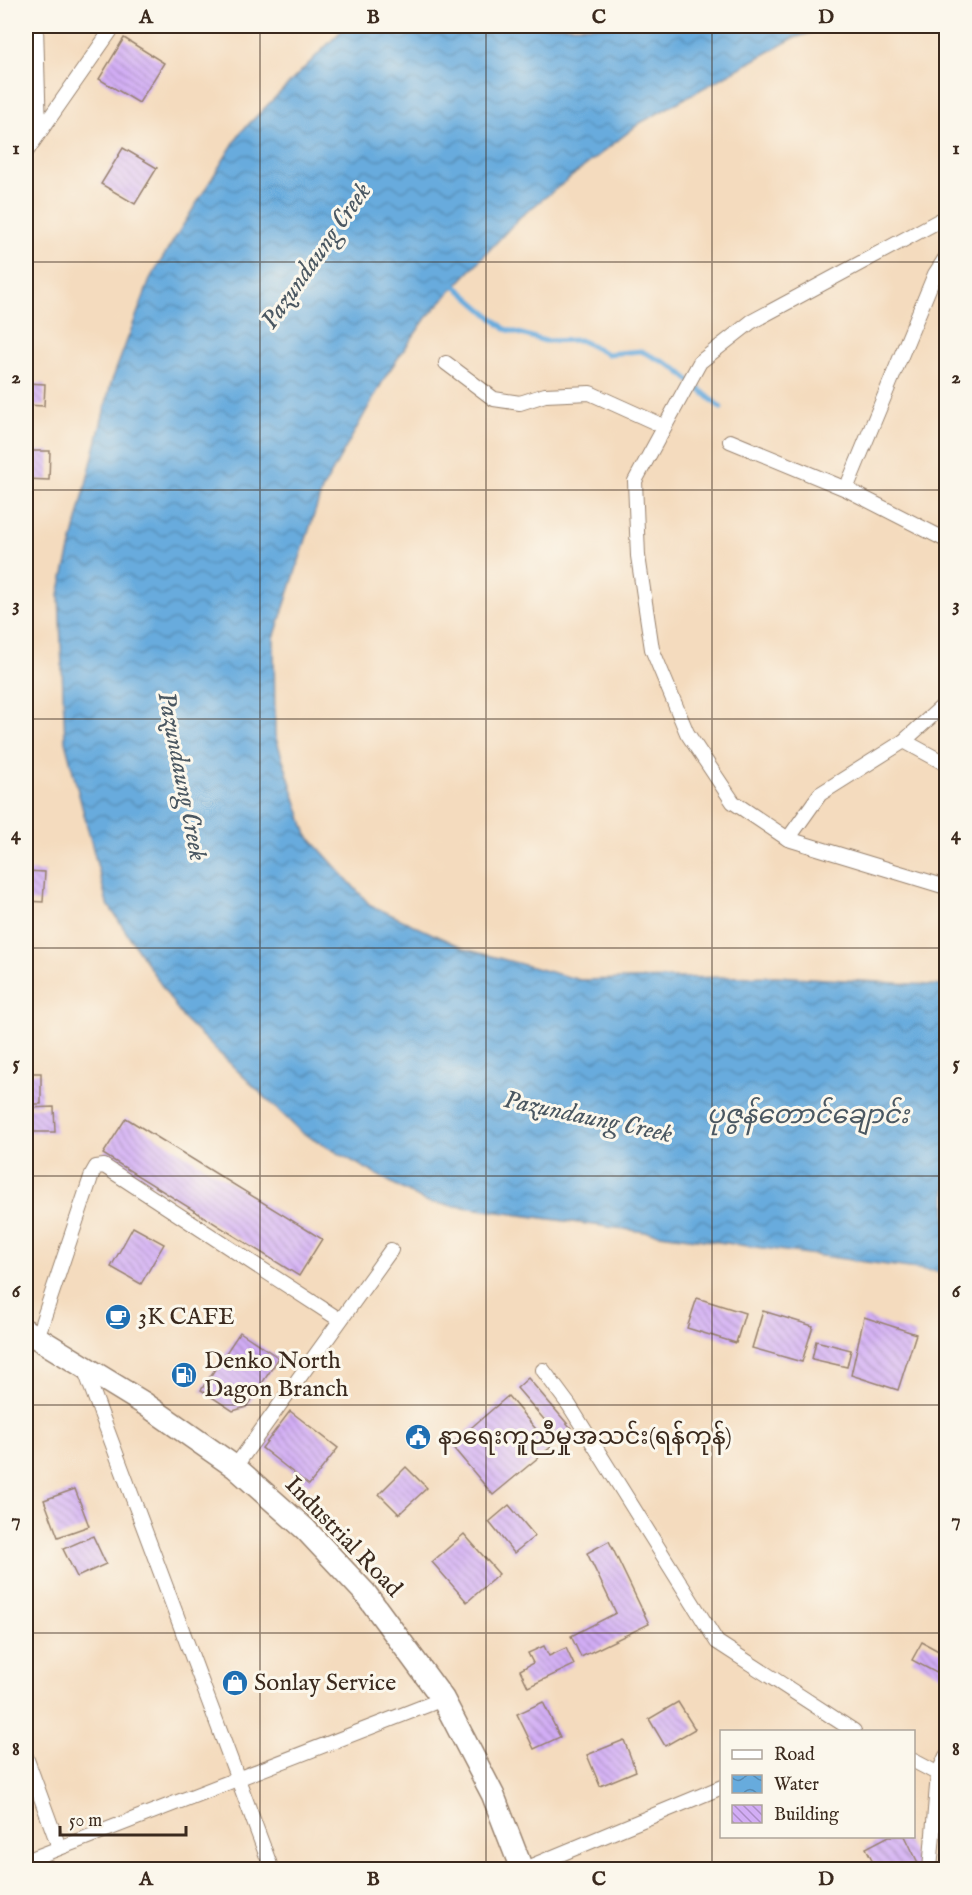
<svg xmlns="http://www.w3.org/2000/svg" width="972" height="1895" font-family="'IM FELL English','Noto Sans Myanmar',serif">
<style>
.water{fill:url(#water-waves);stroke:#516a7e;stroke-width:1.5}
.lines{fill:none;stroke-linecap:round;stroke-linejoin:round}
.stream{stroke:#67abdd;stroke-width:5}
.building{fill:url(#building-back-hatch)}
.street-casing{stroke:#98826e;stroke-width:16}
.primary-casing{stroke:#98826e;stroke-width:25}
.street{stroke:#fff;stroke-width:14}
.primary{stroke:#fff;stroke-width:22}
.grid{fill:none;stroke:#3b2a1e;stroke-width:1.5;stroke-opacity:0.55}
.labels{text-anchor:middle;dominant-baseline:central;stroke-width:6;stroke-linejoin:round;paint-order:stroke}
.poi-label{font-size:24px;fill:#3b2a1e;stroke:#fbf7ec;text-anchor:start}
.street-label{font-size:24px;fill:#3b2a1e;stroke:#fbf7ec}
.water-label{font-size:26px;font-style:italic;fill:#4a5761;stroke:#fbf7ec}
.neatline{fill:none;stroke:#3b2a1e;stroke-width:2}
.grid-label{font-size:20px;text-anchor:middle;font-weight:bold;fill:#3b2a1e}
</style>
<defs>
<pattern id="water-waves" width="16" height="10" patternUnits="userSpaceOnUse" patternTransform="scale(1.5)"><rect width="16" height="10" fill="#67abdd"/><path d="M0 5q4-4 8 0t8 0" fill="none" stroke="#568bb3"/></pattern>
<pattern id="building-back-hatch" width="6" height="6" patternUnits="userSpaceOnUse" patternTransform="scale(1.5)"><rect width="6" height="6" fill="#d2adf5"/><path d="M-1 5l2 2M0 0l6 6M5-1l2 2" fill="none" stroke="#ac8dc6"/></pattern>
</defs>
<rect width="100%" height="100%" fill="#fbf7ec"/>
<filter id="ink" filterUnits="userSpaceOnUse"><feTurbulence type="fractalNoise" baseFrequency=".0167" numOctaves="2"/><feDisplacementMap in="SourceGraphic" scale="12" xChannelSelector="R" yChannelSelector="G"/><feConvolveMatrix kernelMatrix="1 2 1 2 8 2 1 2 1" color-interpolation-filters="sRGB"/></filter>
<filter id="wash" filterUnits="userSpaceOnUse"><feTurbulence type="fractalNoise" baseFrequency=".008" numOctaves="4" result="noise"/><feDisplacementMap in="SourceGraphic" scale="24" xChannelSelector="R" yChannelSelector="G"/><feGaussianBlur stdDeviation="1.35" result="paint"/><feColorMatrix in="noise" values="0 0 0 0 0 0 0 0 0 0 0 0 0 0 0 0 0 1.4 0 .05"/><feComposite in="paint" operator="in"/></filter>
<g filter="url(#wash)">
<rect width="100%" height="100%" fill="#f4dbbe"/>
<path class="water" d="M346,26H831L792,39L640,123L520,217L426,318L387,374L322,490L274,638L275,735L307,835L370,905L465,949L580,980L776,976L946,986V1273L426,1202L302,1133L183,1018L107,903L65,741L59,594L111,383L151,277L240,133Z"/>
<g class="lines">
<path class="stream" d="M452,283L505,329L545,341L580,340L607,354L641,351L674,367L721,408"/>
</g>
<g id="blocks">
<g class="building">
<path d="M124,38L164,63L139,103L99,79Z"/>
<path d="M123,148L157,168L135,204L101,184Z"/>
<path d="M26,383L45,384L44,406L26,405Z"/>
<path d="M26,451H50L49,480L26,479Z"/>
<path d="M26,871L45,872L43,902L26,901Z"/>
<rect x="26" y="1073" width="15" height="31"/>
<path d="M54,1107L55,1132H26V1108Z"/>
<path d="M126,1118L322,1239L299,1276L103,1154Z"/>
<path d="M133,1227L164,1244L141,1284L111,1267Z"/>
<path d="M697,1298L745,1313L736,1343L687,1328Z"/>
<path d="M763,1311L813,1326L802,1362L752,1348Z"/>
<path d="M864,1317L916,1334L898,1390L851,1375Z"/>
<path d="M240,1332L279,1358L246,1407L233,1411L201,1390Z"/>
<path d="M816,1341L851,1350L847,1367L812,1359Z"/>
<path d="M528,1378L571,1428L560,1438L517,1388Z"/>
<path d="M508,1396L551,1447L493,1495L451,1445Z"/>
<path d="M290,1411L338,1448L309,1485L262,1448Z"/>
<path d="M406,1467L427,1488L399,1514L379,1494Z"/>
<path d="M75,1489L89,1526L58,1537L44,1500Z"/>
<path d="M509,1505L535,1536L514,1553L489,1522Z"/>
<path d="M464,1534L499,1574L467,1602L432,1562Z"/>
<path d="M93,1536L106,1564L77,1577L63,1549Z"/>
<path d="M609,1541L649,1624L581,1657L571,1636L616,1613L587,1553Z"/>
<path d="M922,1642L946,1655V1671L944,1677L912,1660Z"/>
<path d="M544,1646L549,1656L566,1648L574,1665L528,1687L520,1670L533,1663L528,1653Z"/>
<path d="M543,1702L560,1737L534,1749L517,1714Z"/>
<path d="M678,1702L695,1729L665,1746L649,1719Z"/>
<path d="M624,1740L636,1771L600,1786L587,1755Z"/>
<path d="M889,1836H905L921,1869H877L866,1848Z"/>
</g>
</g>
</g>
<g filter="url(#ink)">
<use href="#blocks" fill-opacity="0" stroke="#98826e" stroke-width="1.5"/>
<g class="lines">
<g class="street-casing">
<g id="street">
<path d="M36,26L39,132"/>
<path d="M26,152L114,26"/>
<path d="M946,217L751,322L700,362L635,481L638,556L652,649L687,733L733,802L788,839L946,887"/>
<path d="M446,363L494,399L520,403L545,395L590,393L663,426"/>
<path d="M730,441L846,489L946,540"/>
<path d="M846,489L935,274L946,257"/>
<path d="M904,741L946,764"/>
<path d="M788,839L820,794L904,741L946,703"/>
<path d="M37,1338L92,1174L96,1167L104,1166L340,1320"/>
<path d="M84,1368L272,1870"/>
<path d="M543,1370L569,1405L717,1642L854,1731"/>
<path d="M235,1467L391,1250"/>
<path d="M26,1757L59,1847"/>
<path d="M914,1761L946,1778"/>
<path d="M26,1861L443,1699"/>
<path d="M522,1870L722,1787"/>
<path d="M930,1870L938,1774L946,1756"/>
</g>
</g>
<g class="primary-casing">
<path id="primary" d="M26,1331L145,1404L235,1467L305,1529L365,1593L443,1699L493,1795L522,1870"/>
</g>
<use href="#street" class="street"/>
<use href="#primary" class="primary"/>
</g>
</g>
<path class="grid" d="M260,26V1870M486,26V1870M712,26V1870M26,262H946M26,490H946M26,719H946M26,948H946M26,1176H946M26,1405H946M26,1633H946"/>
<defs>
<g id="cafe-disc" transform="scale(1.35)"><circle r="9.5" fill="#1f6fb2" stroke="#fbf7ec"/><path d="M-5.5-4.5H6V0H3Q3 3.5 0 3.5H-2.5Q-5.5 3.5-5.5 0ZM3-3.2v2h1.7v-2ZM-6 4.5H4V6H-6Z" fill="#fff"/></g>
<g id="fuel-disc" transform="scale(1.35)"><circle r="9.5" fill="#1f6fb2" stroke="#fbf7ec"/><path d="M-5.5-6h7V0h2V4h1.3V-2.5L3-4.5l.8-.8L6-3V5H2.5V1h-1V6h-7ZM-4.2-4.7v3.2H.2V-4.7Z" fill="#fff"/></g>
<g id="civic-disc" transform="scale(1.35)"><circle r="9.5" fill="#1f6fb2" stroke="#fbf7ec"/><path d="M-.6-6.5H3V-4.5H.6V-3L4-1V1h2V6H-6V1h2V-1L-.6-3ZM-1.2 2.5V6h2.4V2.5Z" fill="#fff"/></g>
<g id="shop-disc" transform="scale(1.35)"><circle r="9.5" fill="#1f6fb2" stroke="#fbf7ec"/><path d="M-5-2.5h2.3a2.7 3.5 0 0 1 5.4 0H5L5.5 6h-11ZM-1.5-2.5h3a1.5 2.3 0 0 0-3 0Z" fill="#fff"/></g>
</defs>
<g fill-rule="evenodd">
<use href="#cafe-disc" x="118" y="1317"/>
<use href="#fuel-disc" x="184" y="1375"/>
<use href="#civic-disc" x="418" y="1437"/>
<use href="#shop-disc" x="235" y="1683"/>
</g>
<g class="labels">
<g class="poi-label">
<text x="138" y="1317">3K CAFE</text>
<text x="204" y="1361">Denko North<tspan x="204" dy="28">Dagon Branch</tspan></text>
<text x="438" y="1437">နာရေးကူညီမှုအသင်း(ရန်ကုန်)</text>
<text x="254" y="1683">Sonlay Service</text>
</g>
<g class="street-label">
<text transform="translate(343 1537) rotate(46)">Industrial Road</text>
</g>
<g class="water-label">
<text transform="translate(316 256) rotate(-55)">Pazundaung Creek</text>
<text transform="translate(182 776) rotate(79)">Pazundaung Creek</text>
<text x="808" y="1115">ပုဇွန်တောင်ချောင်း</text>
<text transform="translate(588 1117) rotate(12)">Pazundaung Creek</text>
</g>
</g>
<rect width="972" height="1895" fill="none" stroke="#fbf7ec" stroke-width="66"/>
<rect x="720" y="1730" width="195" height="108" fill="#fbf7ec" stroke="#aea59a" stroke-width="1.5"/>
<rect x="732" y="1750" width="30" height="9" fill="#ffffff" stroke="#aea59a" stroke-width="1.5"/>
<text x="774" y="1760" font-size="18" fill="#3b2a1e">Road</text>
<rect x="732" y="1775" width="30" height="18" fill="url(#water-waves)" stroke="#aea59a" stroke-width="1.5"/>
<text x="774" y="1790" font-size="18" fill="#3b2a1e">Water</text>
<rect x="732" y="1805" width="30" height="18" fill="url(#building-back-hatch)" stroke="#aea59a" stroke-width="1.5"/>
<text x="774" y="1820" font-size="18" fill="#3b2a1e">Building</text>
<path d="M60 1826v9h126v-9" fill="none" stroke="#3b2a1e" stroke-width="3"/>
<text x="69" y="1826" font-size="18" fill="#3b2a1e" stroke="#fbf7ec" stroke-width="4.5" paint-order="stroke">50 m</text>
<rect x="33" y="33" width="906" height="1829" class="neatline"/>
<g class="grid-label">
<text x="146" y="23">A</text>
<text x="373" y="23">B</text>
<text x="599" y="23">C</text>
<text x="826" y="23">D</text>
<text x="16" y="154">1</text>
<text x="956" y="154">1</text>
<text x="16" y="383">2</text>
<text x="956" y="383">2</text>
<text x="16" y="611">3</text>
<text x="956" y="611">3</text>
<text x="16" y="840">4</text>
<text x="956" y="840">4</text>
<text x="16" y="1069">5</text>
<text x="956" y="1069">5</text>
<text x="16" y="1297">6</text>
<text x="956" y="1297">6</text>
<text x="16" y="1526">7</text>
<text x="956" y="1526">7</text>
<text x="16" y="1755">8</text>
<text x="956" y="1755">8</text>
<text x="146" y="1885">A</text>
<text x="373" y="1885">B</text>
<text x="599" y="1885">C</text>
<text x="826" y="1885">D</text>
</g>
</svg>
